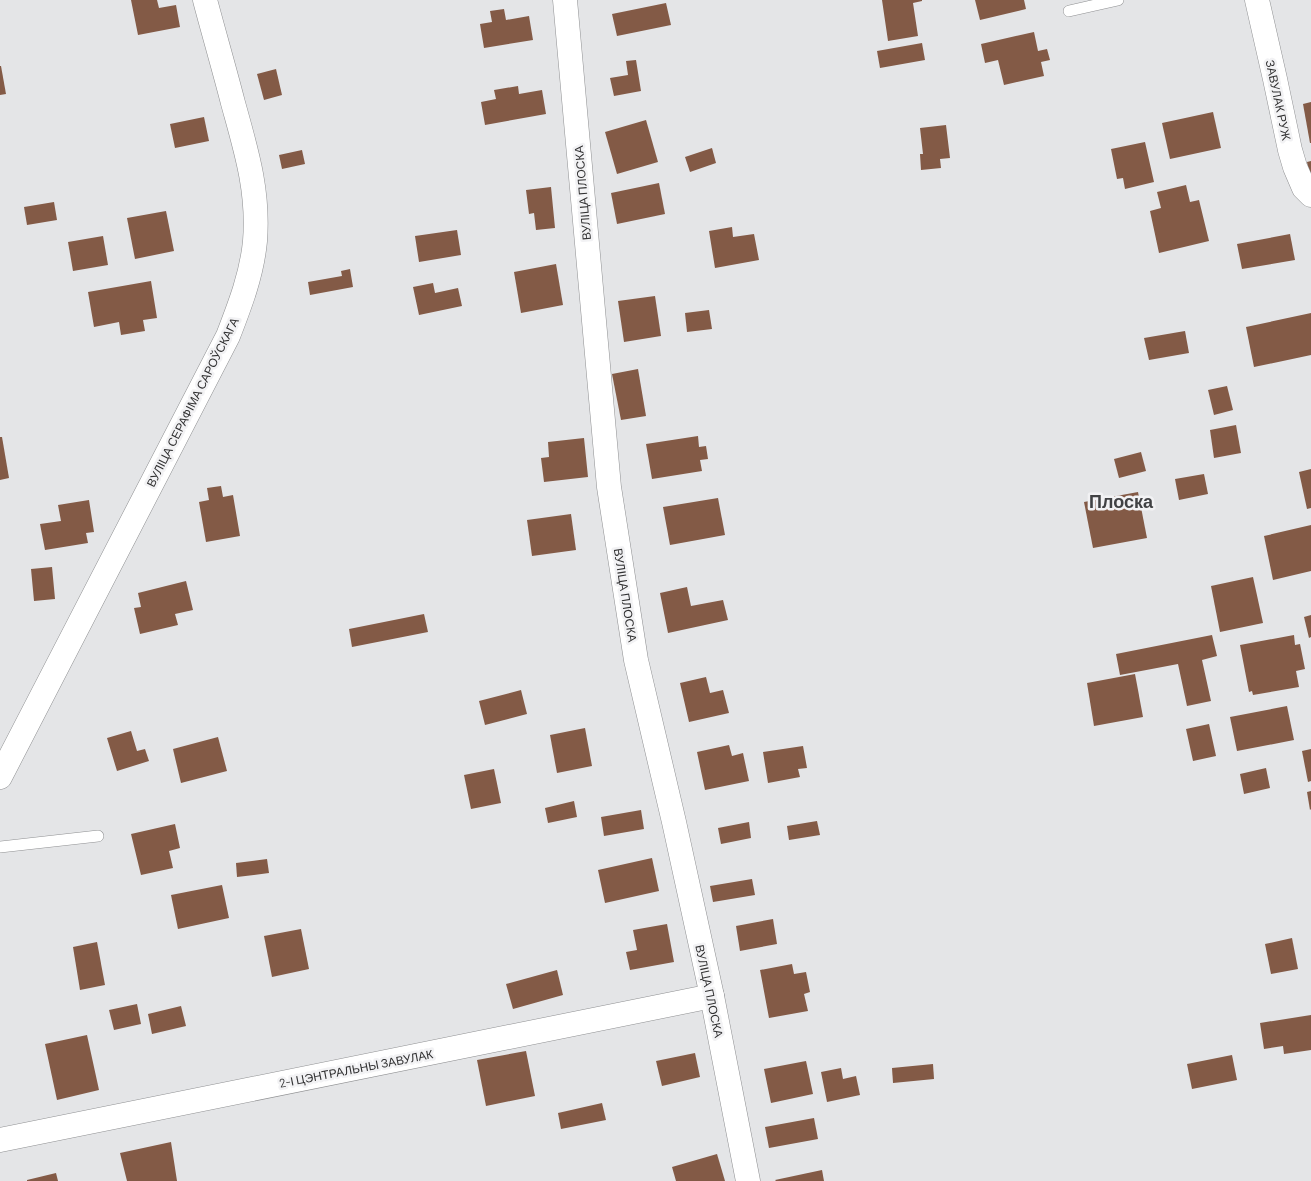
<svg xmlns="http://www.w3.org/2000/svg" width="1311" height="1181" font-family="Barlow,sans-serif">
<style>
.building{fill:#835a46}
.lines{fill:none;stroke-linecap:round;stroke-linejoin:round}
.service-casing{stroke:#8f9092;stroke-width:12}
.minor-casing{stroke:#8f9092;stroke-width:25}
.service{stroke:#fff;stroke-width:11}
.minor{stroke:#fff;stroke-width:24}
.labels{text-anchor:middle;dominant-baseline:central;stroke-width:5;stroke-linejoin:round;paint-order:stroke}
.street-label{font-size:12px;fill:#313132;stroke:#f2f2f4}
.district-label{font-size:18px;font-weight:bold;fill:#414244;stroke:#f2f2f4}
</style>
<rect width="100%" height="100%" fill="#e4e5e7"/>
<g class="building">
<path d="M131,0H157L159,8L176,5L180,27L138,35Z"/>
<path d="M882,0H922V1L913,3L918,36L888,41Z"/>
<path d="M975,0H1024L1026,9L980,20Z"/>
<path d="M666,3L671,25L617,36L612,14Z"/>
<path d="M504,9L506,20L529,16L533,40L484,48L480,24L492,22L490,11Z"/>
<path d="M1034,32L1038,51L1047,49L1050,60L1041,62L1044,76L1004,85L998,60L985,63L981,44Z"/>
<path d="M922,43L925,60L880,68L877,51Z"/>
<path d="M636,60L641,91L614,96L610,78L628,75L626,61Z"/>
<path d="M0,66H1L6,94L0,95Z"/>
<path d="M276,69L282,95L264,100L257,74Z"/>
<path d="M518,86L519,94L542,90L546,114L485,125L481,102L496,99L494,90Z"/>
<path d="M1311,102V143H1310L1303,104Z"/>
<path d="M1213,112L1221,148L1170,159L1162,123Z"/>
<path d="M204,117L209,141L175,148L170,124Z"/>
<path d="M646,120L658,162L617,174L605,132Z"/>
<path d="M946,125L950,158L940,159L941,168L921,170L920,154H923L920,128Z"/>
<path d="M1145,142L1154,182L1125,189L1123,178L1117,179L1111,149Z"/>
<path d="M712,148L716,163L690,172L685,157Z"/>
<path d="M302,150L305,164L282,169L279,155Z"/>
<path d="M1311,161V179H1310L1307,162Z"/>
<path d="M659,183L665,214L617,224L611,193Z"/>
<path d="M1186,185L1190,202L1199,200L1209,241L1159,253L1150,211L1161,208L1157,192Z"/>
<path d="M551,187L555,228L536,230L534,213L529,214L526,190Z"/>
<path d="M54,202L57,220L27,225L24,207Z"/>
<path d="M166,211L174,251L135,259L127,218Z"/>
<path d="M732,227L733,237L754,234L759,260L715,268L709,231Z"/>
<path d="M457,230L461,255L419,262L415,236Z"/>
<path d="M1290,234L1295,260L1242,269L1237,244Z"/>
<path d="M103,236L108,265L73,271L68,242Z"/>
<path d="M556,264L563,305L521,313L514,272Z"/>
<path d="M350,269L353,287L310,295L308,282L342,276L341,271Z"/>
<path d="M151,281L157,318L143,320L145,331L121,335L119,322L94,327L88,292Z"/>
<path d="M433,283L435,293L458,288L462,306L419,315L413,287Z"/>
<path d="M655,296L661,336L624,342L618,301Z"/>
<path d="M709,310L712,329L687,332L685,313Z"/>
<path d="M1311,313V355L1254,367L1246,327Z"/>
<path d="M1185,331L1189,353L1149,360L1144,338Z"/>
<path d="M638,369L646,416L621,420L612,374Z"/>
<path d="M1227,386L1233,410L1214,415L1208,390Z"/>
<path d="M1236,425L1241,453L1214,458L1210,430Z"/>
<path d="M698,436L699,447L706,446L708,459L700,460L702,471L652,479L646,444Z"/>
<path d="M0,437H2L9,478L0,480Z"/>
<path d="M584,438L588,477L544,482L541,458L549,457L548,442Z"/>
<path d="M1141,452L1146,471L1119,478L1114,459Z"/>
<path d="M1311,469V508L1307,509L1299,472Z"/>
<path d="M1204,474L1208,494L1179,500L1175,479Z"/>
<path d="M221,486L223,497L233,495L240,536L206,542L199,502L209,500L207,488Z"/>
<path d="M1138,492L1147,538L1093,548L1084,502Z"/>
<path d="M718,498L725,535L670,545L663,507Z"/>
<path d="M89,500L94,532L86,533L88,543L45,550L40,524L61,521L58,505Z"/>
<path d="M571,514L576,550L532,556L527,520Z"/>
<path d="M1311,525V571L1273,580L1264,536Z"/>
<path d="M52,567L55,599L34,601L31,569Z"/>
<path d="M1253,577L1263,623L1220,632L1211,586Z"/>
<path d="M186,581L193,610L175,614L178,625L140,634L134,608L141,607L138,593Z"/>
<path d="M687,587L691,606L723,600L728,620L668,633L660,593Z"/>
<path d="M424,614L428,632L352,647L349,629Z"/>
<path d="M1311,615V637L1309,638L1304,617Z"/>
<path d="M1212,635L1217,656L1202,660L1211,701L1187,706L1178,664L1120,675L1116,654Z"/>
<path d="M1294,635L1295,645L1300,644L1305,669L1296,671L1299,687L1253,695L1252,691L1249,692L1240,645Z"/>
<path d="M1135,674L1143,717L1094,726L1087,683Z"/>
<path d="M706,677L710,693L723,690L729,713L689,722L680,683Z"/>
<path d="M521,690L527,714L485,725L479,701Z"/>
<path d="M1287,706L1294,740L1237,751L1230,717Z"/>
<path d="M1209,724L1216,756L1193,761L1186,729Z"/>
<path d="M585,728L592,766L557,773L550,735Z"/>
<path d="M131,731L137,751L145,749L149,761L117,771L107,738Z"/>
<path d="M218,737L227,771L181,783L173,749Z"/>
<path d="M729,745L732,756L743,753L749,781L705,790L697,752Z"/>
<path d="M803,746L807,768L798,769L800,777L768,783L763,752Z"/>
<path d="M1311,749V781L1308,782L1302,751Z"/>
<path d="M1266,768L1270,788L1244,794L1240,774Z"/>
<path d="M494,769L501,803L471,809L464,775Z"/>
<path d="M1311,791V809L1310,810L1307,792Z"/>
<path d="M574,801L577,817L548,823L545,808Z"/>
<path d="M641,810L644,829L604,836L601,817Z"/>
<path d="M817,821L820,835L789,840L787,826Z"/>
<path d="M749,822L751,838L721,844L718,828Z"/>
<path d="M175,824L180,848L169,851L173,868L141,875L131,834Z"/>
<path d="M652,858L659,891L605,903L598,870Z"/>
<path d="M267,859L269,873L237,877L236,863Z"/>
<path d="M752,879L755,895L713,902L710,886Z"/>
<path d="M222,885L229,918L178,929L171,895Z"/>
<path d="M773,919L777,944L740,951L736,926Z"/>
<path d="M667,924L674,962L630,970L626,952L637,950L633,930Z"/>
<path d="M301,929L309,969L272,977L264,936Z"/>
<path d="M1292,938L1298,969L1271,974L1265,944Z"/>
<path d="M97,942L105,985L80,990L73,947Z"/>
<path d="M792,964L794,974L806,972L810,992L804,994L808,1011L769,1018L760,970Z"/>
<path d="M557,970L563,995L513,1009L506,984Z"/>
<path d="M137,1004L141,1024L114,1030L109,1010Z"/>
<path d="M181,1006L186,1026L152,1034L148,1014Z"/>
<path d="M1311,1015V1050L1284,1054L1283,1046L1264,1049L1260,1023Z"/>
<path d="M87,1035L99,1090L57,1100L45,1044Z"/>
<path d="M526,1051L535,1096L486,1106L477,1060Z"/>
<path d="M695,1053L700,1077L662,1086L656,1061Z"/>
<path d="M1232,1055L1237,1080L1192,1089L1187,1064Z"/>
<path d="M806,1061L813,1094L771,1103L764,1069Z"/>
<path d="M933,1064L934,1079L893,1083L892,1068Z"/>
<path d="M841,1068L843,1079L856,1076L860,1095L827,1102L821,1072Z"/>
<path d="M602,1103L606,1120L561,1129L558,1113Z"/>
<path d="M814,1118L818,1139L769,1148L765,1127Z"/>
<path d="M171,1142L177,1181H127L120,1153Z"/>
<path d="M717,1154L725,1181H676L672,1167Z"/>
<path d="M822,1170L824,1181H776L775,1180Z"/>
<path d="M56,1173L58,1181H27V1180Z"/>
</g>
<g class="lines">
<g class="service-casing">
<g id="service">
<path d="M1069,11L1118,0"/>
<path d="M0,847L98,836"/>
</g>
</g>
<g class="minor-casing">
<g id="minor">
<path d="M565,0L609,487L636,660L674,822L712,996L748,1181"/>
<path d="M1257,0L1275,79L1290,150L1295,167L1304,188L1311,195"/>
<path d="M0,777L228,336C240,305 252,274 255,241C259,191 246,150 233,103C224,68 214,34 205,0"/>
<path d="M0,1140L712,996"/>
</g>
</g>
<use href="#service" class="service"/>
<use href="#minor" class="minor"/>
</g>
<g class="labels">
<g class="street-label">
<text transform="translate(1279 100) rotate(78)">ЗАВУЛАК РУЖ</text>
<text transform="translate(582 193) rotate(-95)">ВУЛІЦА ПЛОСКА</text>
<text transform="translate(192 402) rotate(-63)">ВУЛІЦА СЕРАФІМА САРОЎСКАГА</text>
<text transform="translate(626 595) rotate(81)">ВУЛІЦА ПЛОСКА</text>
<text transform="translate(710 991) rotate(78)">ВУЛІЦА ПЛОСКА</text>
<text transform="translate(356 1068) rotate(-11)">2-І ЦЭНТРАЛЬНЫ ЗАВУЛАК</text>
</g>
<g class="district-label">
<text x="1121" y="501">Плоска</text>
</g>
</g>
</svg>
